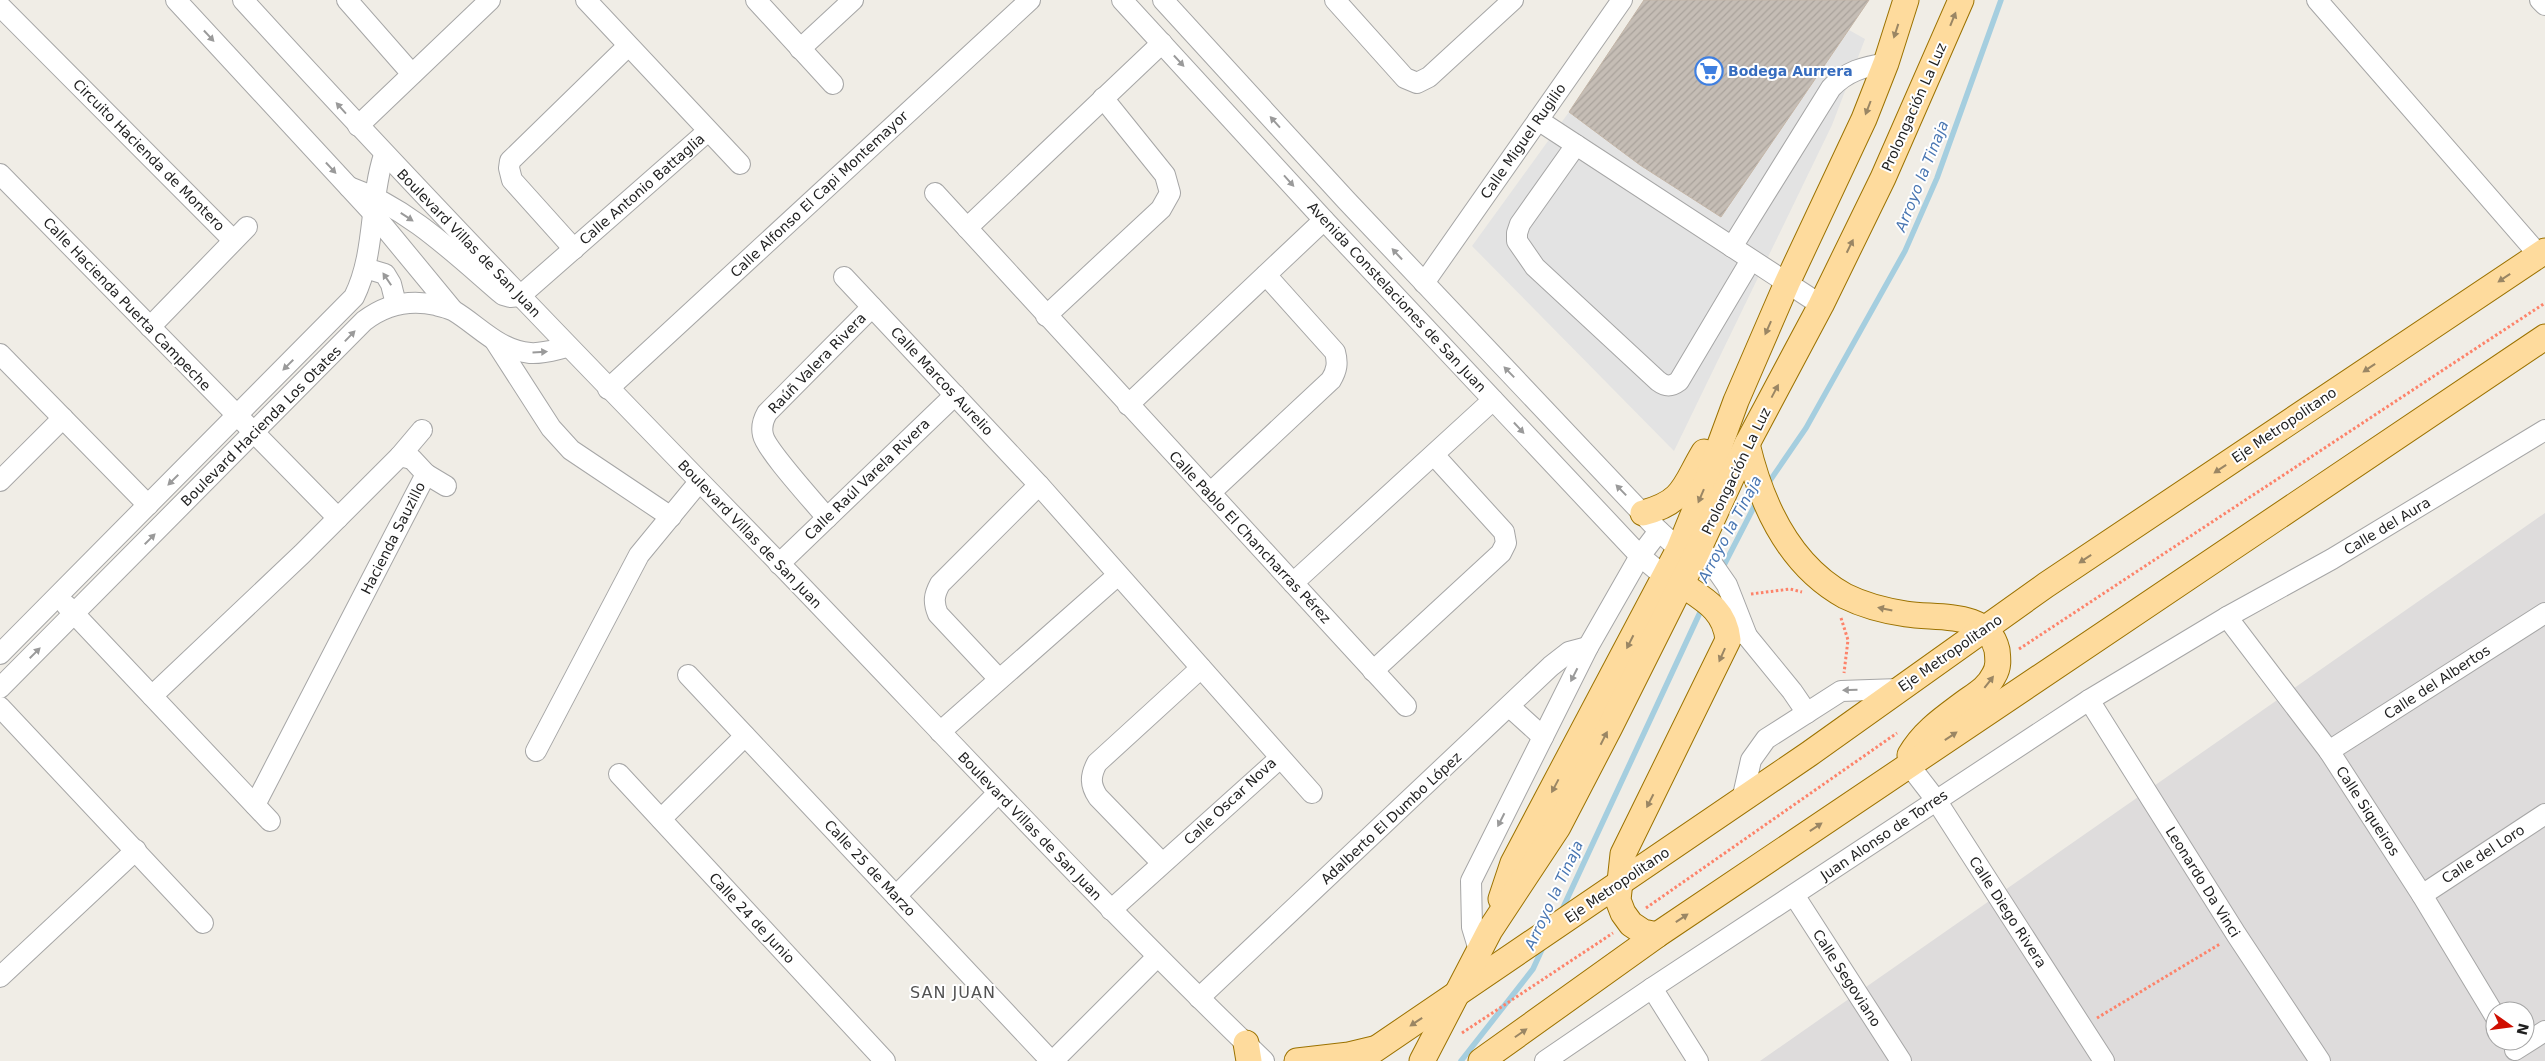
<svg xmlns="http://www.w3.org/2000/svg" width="2545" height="1061" font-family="'DejaVu Sans',sans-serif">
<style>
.residential{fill:#dedcdc;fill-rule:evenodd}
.parking{fill:#e3e3e3}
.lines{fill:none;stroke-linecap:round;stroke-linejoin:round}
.stream{stroke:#a5cedf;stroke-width:5.5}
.building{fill:url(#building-hatch);stroke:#c3b5a7}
.minor-casing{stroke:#a6a6a6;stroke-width:22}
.major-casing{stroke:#9b7200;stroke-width:27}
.path{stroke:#fd836a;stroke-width:3;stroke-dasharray:2.5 2.5;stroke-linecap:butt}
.minor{stroke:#fff;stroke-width:20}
.major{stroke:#fedb9d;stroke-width:25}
.oneway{fill:#9a8664}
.oneway2{fill:#9a9a9a}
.labels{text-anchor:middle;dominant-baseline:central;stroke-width:4;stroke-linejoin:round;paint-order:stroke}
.shop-label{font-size:14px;font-weight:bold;fill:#366cbe;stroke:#fff;text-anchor:start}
.street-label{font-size:14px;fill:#1f1f1f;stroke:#fff}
.water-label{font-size:15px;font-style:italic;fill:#4976b2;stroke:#fff}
.quarter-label{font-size:16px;letter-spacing:1px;fill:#525252;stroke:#fff}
</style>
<defs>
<pattern id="building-hatch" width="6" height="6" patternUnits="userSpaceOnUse" patternTransform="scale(1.25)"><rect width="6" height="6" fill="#c5bdb5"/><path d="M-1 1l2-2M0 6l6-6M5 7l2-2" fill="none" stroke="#a9a29b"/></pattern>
</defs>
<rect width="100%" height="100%" fill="#f0ede6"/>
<path class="residential" d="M2545,513V1061H1760ZM2495,1011H2525V1041H2495Z"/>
<path class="parking" d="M1849,30L1865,39L1832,125L1674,451L1472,246L1569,112L1640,165L1721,216Z"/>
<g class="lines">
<g class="stream">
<path d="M1767,485L1806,428L1905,251L1937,178L2001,0"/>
<path d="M1721,571L1757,501"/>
<path d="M1561,912L1703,606"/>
<path d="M1461,1061L1533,969L1544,945"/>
</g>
</g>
<path class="building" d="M1644,0H1869L1721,217L1640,165L1569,112Z"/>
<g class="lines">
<g class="minor-casing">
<g id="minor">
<path d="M176,0L372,212L452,309"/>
<path d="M243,0C418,192 598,377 779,563C940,730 1097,900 1264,1061"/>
<path d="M347,0L412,74"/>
<path d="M586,0L740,164"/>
<path d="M756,0L833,84"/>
<path d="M1122,0L1324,220L1640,556L1664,576L1677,582"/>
<path d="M1163,0L1346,200L1659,531L1689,558"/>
<path d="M1335,0L1405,78L1417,83L1429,77L1513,0"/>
<path d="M2317,0L2539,255"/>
<path d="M2540,0L2545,5"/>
<path d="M0,6L233,240"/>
<path d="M800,49L853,0"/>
<path d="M1538,120L1821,305"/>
<path d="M358,126L490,0"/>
<path d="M1576,145L1520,224L1517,233V241L1535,267L1658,381C1666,387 1671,387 1679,381L1751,260"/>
<path d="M0,174L338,518"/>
<path d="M349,187C409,208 455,254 503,295L510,297L520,296L708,131"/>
<path d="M935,193L1406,706"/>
<path d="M967,228L1162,43"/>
<path d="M1732,247L1831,88C1847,71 1863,67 1886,63"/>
<path d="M574,249L512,180L509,168L510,161L628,46"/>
<path d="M365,268L385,274L391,284L396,304"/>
<path d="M844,277L1039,485L1312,793"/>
<path d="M1424,283L1622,0"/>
<path d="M1046,316L1161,209L1170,193L1165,175L1103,98"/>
<path d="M150,327L247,227"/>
<path d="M495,341L551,428L571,450L671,517"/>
<path d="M0,354L148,505"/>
<path d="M608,389L1030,0"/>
<path d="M1128,405L1324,220"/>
<path d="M400,456L422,430"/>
<path d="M426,474L446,486"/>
<path d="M0,481L63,418"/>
<path d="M1210,493L1331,380C1337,370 1338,363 1335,352L1266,275"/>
<path d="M827,518C815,503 766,450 763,435C761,427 763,420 767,413L872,307"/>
<path d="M1700,546L1727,585L1747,636"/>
<path d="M779,564L955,395"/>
<path d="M1293,583L1493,400"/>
<path d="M66,605L270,821"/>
<path d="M2227,617L2329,751L2422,895L2495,1016"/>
<path d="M1726,625L1747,636L1792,691L1807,713"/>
<path d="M0,654L354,297C376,253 369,201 384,155"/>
<path d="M1373,671L1501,553L1506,543L1504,532L1434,455"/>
<path d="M688,675L1051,1061"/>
<path d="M999,679L938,614C933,602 934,595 940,584L1039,485"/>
<path d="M0,688L364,321C386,304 409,299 436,305C442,307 449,308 454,311C479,326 498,350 530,353C543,354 554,350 567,347"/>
<path d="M152,696L302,554L400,456L412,459L426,474L255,805"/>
<path d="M2089,700L2236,934L2320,1061"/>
<path d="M0,707L203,923"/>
<path d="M1510,707L1543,737"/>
<path d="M940,732L1118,575"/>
<path d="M536,751L639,555L699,482"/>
<path d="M2329,751L2545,613"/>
<path d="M1909,765L1936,800L2104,1061"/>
<path d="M619,774L885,1061"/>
<path d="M1742,800L1751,760L1766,739L1841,691L1899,689"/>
<path d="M661,819L745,736"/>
<path d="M1162,863L1098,797C1090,785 1090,776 1097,763L1201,668"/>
<path d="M1794,895L1901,1061"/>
<path d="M2422,895L2545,814"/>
<path d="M896,896L998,793"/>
<path d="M1111,910L1280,758"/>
<path d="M1479,950L1472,927L1471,881L1588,647L1640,556L1659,531"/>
<path d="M0,977L136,850"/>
<path d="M1652,988L1698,1061"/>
<path d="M1199,998L1551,666L1569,652L1588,647"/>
<path d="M2515,1050L2545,1031"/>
<path d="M1053,1061L1157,957"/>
<path d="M1545,1061L1652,988L2089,700L2227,617L2332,559L2545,430"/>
</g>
</g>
<g class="major-casing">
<g id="major">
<path d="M1747,444C1761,503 1789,565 1845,596C1863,605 1886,611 1906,614C1938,619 1988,610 1997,650C1998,659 1999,667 1994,675C1988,688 1975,695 1964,703C1944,718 1923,732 1910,755"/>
<path d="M1643,513C1685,502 1684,485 1704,452"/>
<path d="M1501,899L1513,863L1679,549L1704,488L1736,401L1787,283L1864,119L1886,63L1906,0"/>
<path d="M1657,935L1643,932L1631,924L1623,913L1618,900L1623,854L1728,640C1725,610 1705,600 1681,584"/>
<path d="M1246,1043L1249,1061"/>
<path d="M1297,1061L1349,1055L1374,1049"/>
<path d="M1358,1061L1809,754L2046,585L2545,251"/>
<path d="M1422,1061L1490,930L1558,827L1610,727L1693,561L1747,444L1821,305L1883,178L1961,0"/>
<path d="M1481,1061L1657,935L2545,337"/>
</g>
</g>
<g class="path">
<path d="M1751,594L1790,589L1802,592"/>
<path d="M1841,618L1848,640L1844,673"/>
<path d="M2019,649L2545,303"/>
<path d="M1646,908L1897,733"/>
<path d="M2097,1018L2220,944"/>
<path d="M1462,1033L1613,933"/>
</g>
<use href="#minor" class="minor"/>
<use href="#major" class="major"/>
</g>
<defs><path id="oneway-solid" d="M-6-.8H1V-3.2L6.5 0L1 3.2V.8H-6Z" transform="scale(1.25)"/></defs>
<g class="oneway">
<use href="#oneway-solid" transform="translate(1953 19) rotate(-68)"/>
<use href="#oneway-solid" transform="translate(1896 31) rotate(108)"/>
<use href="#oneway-solid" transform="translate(1868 108) rotate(111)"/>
<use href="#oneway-solid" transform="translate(1850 246) rotate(-64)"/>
<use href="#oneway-solid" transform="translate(2504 278) rotate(146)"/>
<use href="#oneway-solid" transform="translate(1768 328) rotate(114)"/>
<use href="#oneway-solid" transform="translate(2369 368) rotate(146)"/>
<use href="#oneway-solid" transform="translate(1775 391) rotate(-62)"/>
<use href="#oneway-solid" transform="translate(2220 469) rotate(146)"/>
<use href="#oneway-solid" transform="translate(1701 496) rotate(113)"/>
<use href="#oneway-solid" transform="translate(2085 559) rotate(146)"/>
<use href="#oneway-solid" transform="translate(1885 609) rotate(-168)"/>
<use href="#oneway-solid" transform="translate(1630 642) rotate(117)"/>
<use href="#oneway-solid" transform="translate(1722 655) rotate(114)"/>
<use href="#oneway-solid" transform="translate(1989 682) rotate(-52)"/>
<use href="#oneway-solid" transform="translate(1951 736) rotate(-34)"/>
<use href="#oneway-solid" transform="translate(1604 738) rotate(-63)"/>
<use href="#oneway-solid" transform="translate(1555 786) rotate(118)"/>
<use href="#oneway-solid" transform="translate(1650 801) rotate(117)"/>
<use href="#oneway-solid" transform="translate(1816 827) rotate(-34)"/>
<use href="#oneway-solid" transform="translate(1682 918) rotate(-34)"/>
<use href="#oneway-solid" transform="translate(1416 1022) rotate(146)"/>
<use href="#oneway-solid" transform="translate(1521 1033) rotate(-35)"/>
</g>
<g class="oneway2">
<use href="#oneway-solid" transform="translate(209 36) rotate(47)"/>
<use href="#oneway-solid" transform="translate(1179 61) rotate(47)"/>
<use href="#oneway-solid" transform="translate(341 108) rotate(-132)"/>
<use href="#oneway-solid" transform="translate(1275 122) rotate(-132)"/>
<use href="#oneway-solid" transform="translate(331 168) rotate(47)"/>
<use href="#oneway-solid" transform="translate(1289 181) rotate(48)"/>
<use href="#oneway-solid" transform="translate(407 217) rotate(33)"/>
<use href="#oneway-solid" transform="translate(1397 254) rotate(-133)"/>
<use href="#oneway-solid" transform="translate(387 279) rotate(-124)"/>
<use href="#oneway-solid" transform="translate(350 336) rotate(-46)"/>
<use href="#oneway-solid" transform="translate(540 352) rotate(-3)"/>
<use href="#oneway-solid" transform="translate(288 365) rotate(135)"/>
<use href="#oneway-solid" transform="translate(1509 372) rotate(-134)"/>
<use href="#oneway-solid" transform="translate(1519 428) rotate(47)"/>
<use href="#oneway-solid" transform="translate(173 480) rotate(135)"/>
<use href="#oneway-solid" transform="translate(1621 490) rotate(-134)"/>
<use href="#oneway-solid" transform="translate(150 539) rotate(-45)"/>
<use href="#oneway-solid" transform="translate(35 653) rotate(-45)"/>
<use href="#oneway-solid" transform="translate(1574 675) rotate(117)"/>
<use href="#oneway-solid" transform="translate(1850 690) rotate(179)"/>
<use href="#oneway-solid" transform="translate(1501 820) rotate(117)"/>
</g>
<defs>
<g id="supermarket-ring" transform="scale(1.4375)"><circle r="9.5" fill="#fff" stroke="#3f7fe0" stroke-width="1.5"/><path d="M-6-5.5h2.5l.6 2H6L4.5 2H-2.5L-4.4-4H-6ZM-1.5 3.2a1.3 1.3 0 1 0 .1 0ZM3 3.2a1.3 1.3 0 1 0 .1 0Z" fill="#3f7fe0"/></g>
</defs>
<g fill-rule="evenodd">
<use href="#supermarket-ring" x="1709" y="71"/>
</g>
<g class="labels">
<g class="shop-label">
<text x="1728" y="71">Bodega Aurrera</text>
</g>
<g class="street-label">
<text transform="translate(1914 107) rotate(-66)">Prolongación La Luz</text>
<text transform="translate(1523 141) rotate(-55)">Calle Miguel Rugilio</text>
<text transform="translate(149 155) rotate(45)">Circuito Hacienda de Montero</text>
<text transform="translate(642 189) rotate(-41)">Calle Antonio Battaglia</text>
<text transform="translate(819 194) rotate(-43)">Calle Alfonso El Capi Montemayor</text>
<text transform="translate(469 243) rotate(46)">Boulevard Villas de San Juan</text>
<text transform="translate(1397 297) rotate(47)">Avenida Constelaciones de San Juan</text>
<text transform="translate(127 304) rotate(46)">Calle Hacienda Puerta Campeche</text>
<text transform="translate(817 363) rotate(-46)">Raúñ Valera Rivera</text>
<text transform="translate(942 381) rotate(47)">Calle Marcos Aurelio</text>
<text transform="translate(2284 425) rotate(-34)">Eje Metropolitano</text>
<text transform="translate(261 426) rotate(-45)">Boulevard Hacienda Los Otates</text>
<text transform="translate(1736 471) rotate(-64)">Prolongación La Luz</text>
<text transform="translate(867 479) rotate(-44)">Calle Raúl Varela Rivera</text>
<text transform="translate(2387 526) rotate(-31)">Calle del Aura</text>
<text transform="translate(750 534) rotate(46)">Boulevard Villas de San Juan</text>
<text transform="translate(1250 537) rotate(47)">Calle Pablo El Chancharras Pérez</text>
<text transform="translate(393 538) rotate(-63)">Hacienda Sauzillo</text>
<text transform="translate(1950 653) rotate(-35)">Eje Metropolitano</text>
<text transform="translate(2437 682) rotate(-33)">Calle del Albertos</text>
<text transform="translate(1230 801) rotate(-43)">Calle Oscar Nova</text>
<text transform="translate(2368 811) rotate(57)">Calle Siqueiros</text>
<text transform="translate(1391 818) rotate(-43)">Adalberto El Dumbo López</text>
<text transform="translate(1030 826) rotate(46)">Boulevard Villas de San Juan</text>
<text transform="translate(1884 835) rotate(-34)">Juan Alonso de Torres</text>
<text transform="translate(2483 854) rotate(-33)">Calle del Loro</text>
<text transform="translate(870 868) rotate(47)">Calle 25 de Marzo</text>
<text transform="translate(2203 882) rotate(58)">Leonardo Da Vinci</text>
<text transform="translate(1617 885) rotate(-34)">Eje Metropolitano</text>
<text transform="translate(2008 912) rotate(57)">Calle Diego Rivera</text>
<text transform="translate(752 918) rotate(47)">Calle 24 de Junio</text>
<text transform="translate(1847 978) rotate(57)">Calle Segoviano</text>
</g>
<g class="water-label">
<text transform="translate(1922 176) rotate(-68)">Arroyo la Tinaja</text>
<text transform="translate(1730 529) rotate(-62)">Arroyo la Tinaja</text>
<text transform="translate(1554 895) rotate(-65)">Arroyo la Tinaja</text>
</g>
<g class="quarter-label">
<text x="953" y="992">SAN JUAN</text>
</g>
</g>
<g transform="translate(2510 1026) rotate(104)"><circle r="24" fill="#ffffff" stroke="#a5a5a5"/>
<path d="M0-4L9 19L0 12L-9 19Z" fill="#cf0e00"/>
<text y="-8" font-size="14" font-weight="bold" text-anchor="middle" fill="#1f1f1f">N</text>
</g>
</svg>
